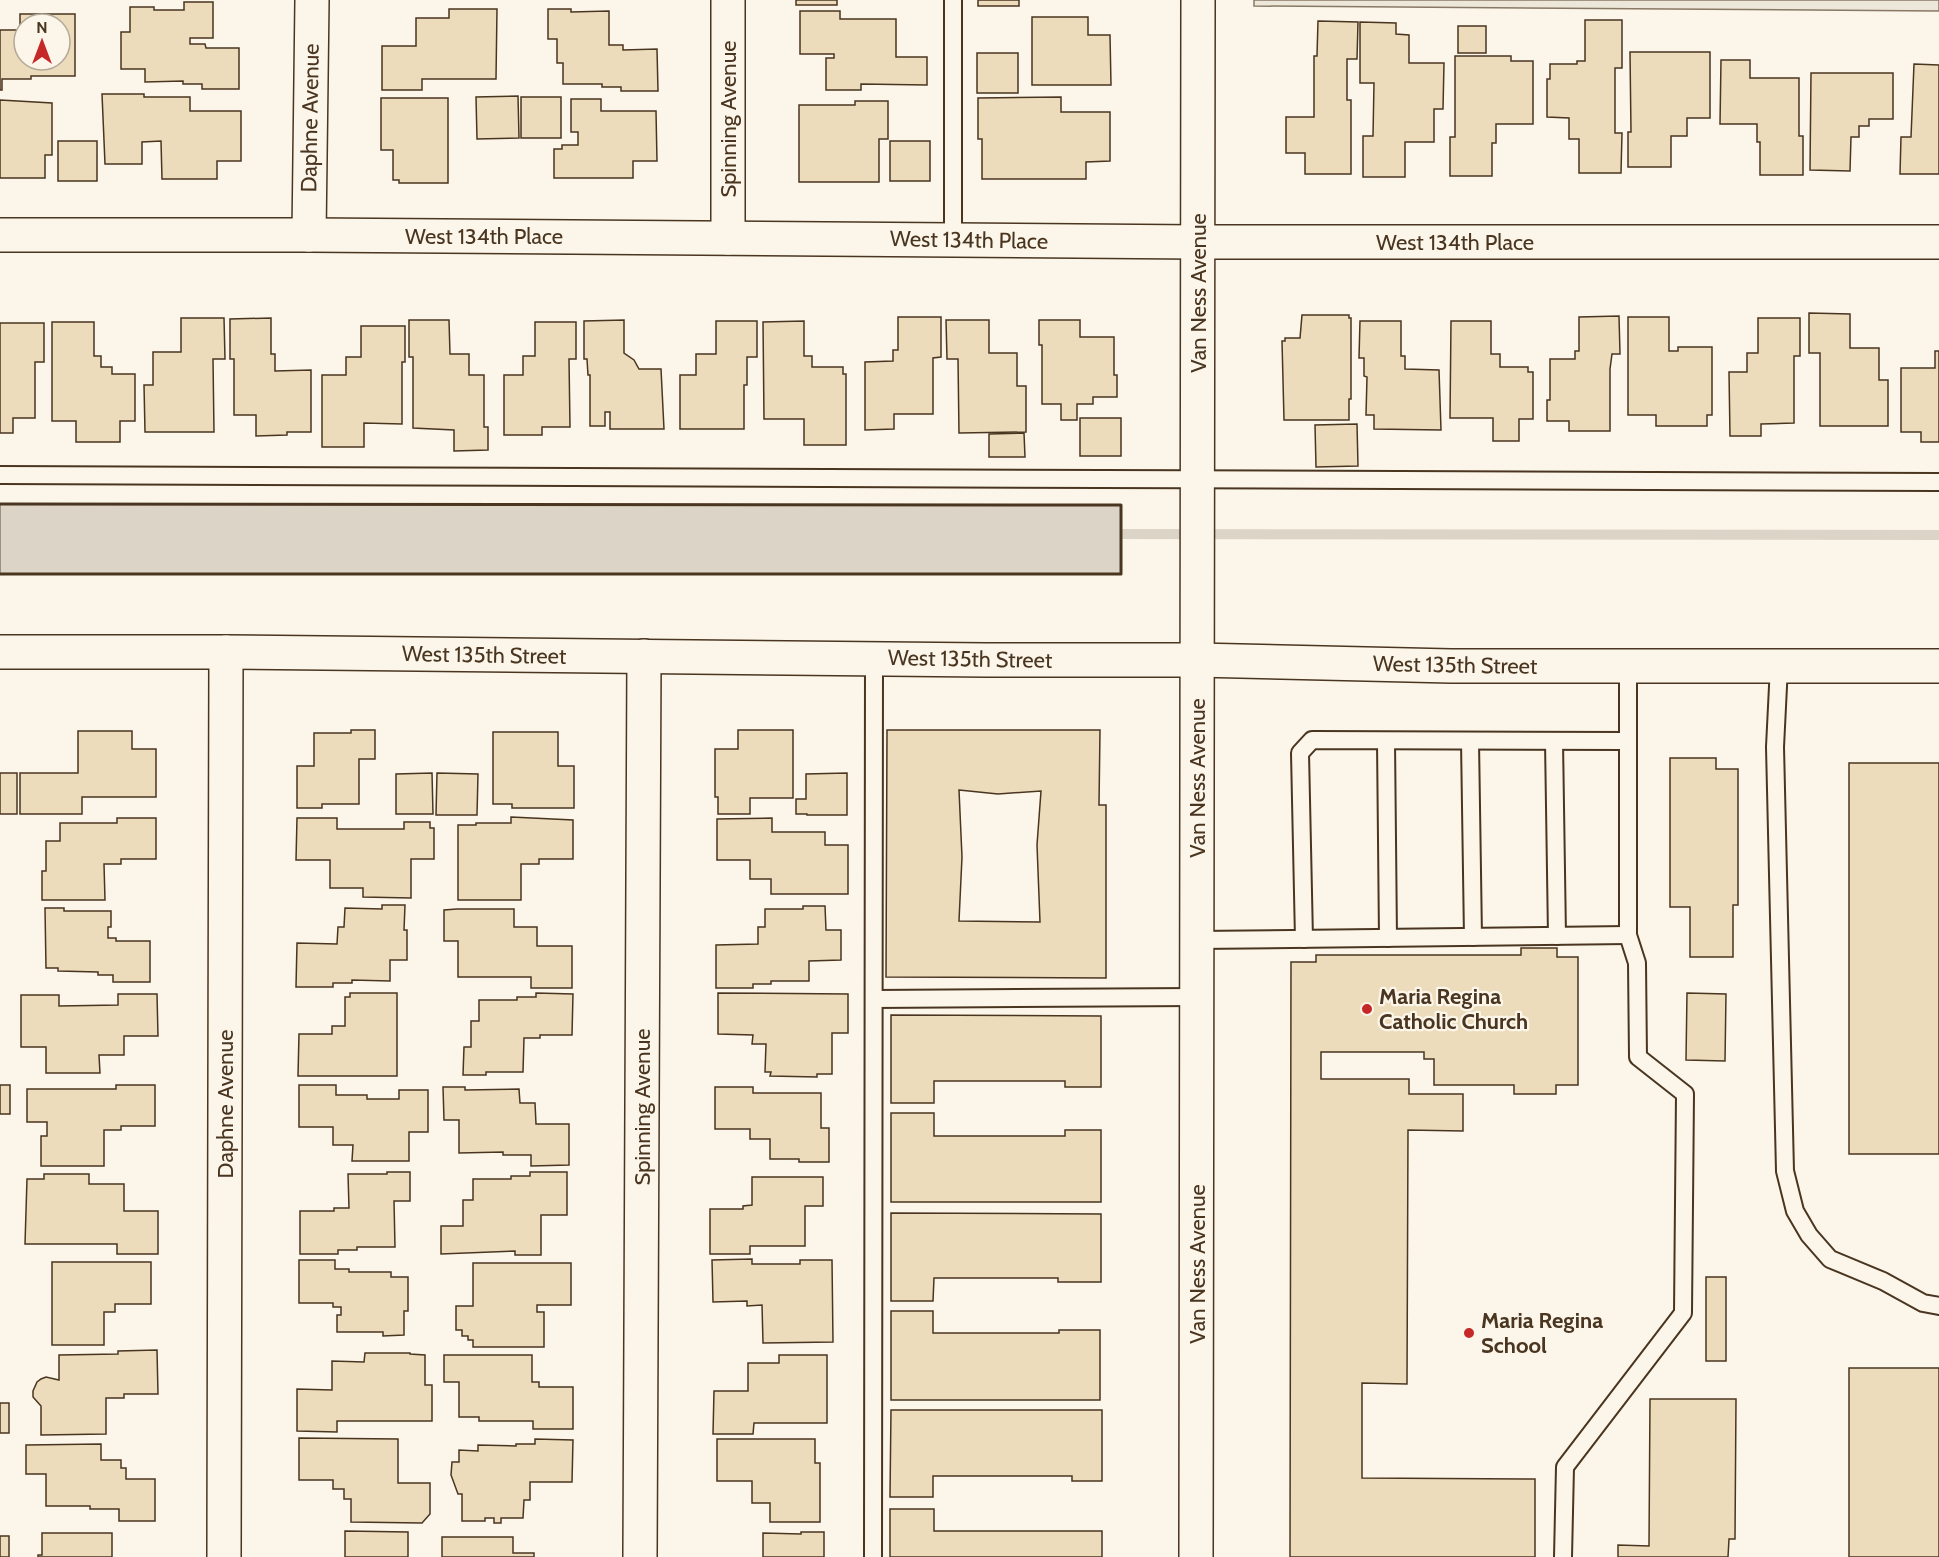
<svg xmlns="http://www.w3.org/2000/svg" width="1939" height="1557" font-family="Cabin,sans-serif">
<style>
.parking{fill:#ede7d9;stroke:#887966;stroke-width:1.5}
.water{fill:#dcd4c6;stroke:#887966;stroke-width:1.5}
.lines{fill:none;stroke-linecap:round;stroke-linejoin:round}
.stream{stroke:#dcd4c6;stroke-width:10}
.building{fill:#ecdcbc;stroke:#4a3520;stroke-width:1.5;fill-rule:evenodd}
.service-casing{stroke:#4a3520;stroke-width:20}
.minor-casing{stroke:#4a3520;stroke-width:36}
.tertiary-casing{stroke:#4a3520;stroke-width:36}
.secondary-casing{stroke:#4a3520;stroke-width:36}
.service{stroke:#fbf6e9;stroke-width:16}
.minor{stroke:#fbf6e9;stroke-width:33}
.tertiary{stroke:#fbf6e9;stroke-width:33}
.secondary{stroke:#fbf6e9;stroke-width:33}
.wall{stroke:#4a3520;stroke-width:3}
.poi-dot{fill:#c62828;stroke:#fbf6e9;stroke-width:2}
.labels{text-anchor:middle;dominant-baseline:central;stroke-width:4.5;stroke-linejoin:round;paint-order:stroke}
.street-label{font-size:22px;fill:#4a3520;stroke:#fbf6e9}
.poi-label{font-size:22px;font-weight:bold;fill:#4a3520;stroke:#fbf6e9;text-anchor:start}
</style>
<rect width="100%" height="100%" fill="#fbf6e9"/>
<path class="parking" d="M1254,0H1939V11L1254,6Z"/>
<path class="water" d="M0,504L1121,505V574H0Z"/>
<g class="lines">
<path class="stream" d="M1108,534L1939,535"/>
</g>
<g class="building">
<rect x="796" y="0" width="41" height="5"/>
<rect x="978" y="0" width="41" height="6"/>
<path d="M184,2H213V38H190V44H205L206,48H239V89H202V84H183V81L145,82V69H121V32H130V7H154V10H184Z"/>
<path d="M449,9H497L496,79H422V90H382V46H416V18H449Z"/>
<path d="M548,9H571V12L609,11V45H623V50L657,49L658,91H621V87H602V84H563V63H557V39H548Z"/>
<path d="M800,11H840V19H896V57H927V85L861,84V90H826V58H834V54H800Z"/>
<path d="M20,14H75V76H31V79H2V90H0V30H20ZM24,24H60V60H24Z"/>
<path d="M1032,17H1088V35H1110L1111,85H1032Z"/>
<path d="M1585,20H1622V68H1615V133H1622L1621,173H1579V139H1569V118L1547,117V79H1550V64H1577V61H1585Z"/>
<path d="M1318,21L1358,22L1357,59H1347V100H1351V174H1305V153H1286V117H1314V56H1317Z"/>
<path d="M1360,22L1396,23V34L1409,35V63H1444L1443,109H1434V142H1405V177H1363V136H1373L1374,83H1360Z"/>
<rect x="1458" y="26" width="28" height="27"/>
<path d="M1630,52H1710V118H1687V136H1671V167H1628V132H1631Z"/>
<rect x="977" y="53" width="41" height="40"/>
<path d="M1455,56H1511V61H1533V124H1496V143H1492V176H1450V137H1455Z"/>
<path d="M1721,60H1750V78H1799V136H1803V175H1760V142H1757V124H1720Z"/>
<path d="M1914,64L1939,65V174H1900L1901,137H1911Z"/>
<path d="M1811,73H1893V119H1869V126H1859V137H1851L1850,171L1810,170Z"/>
<path d="M102,94H144V97H190V111H241V161H217V179H162L161,141L142,142V164H105Z"/>
<path d="M518,96L519,138L477,139L476,97Z"/>
<rect x="521" y="97" width="40" height="41"/>
<path d="M1061,97V112H1110V161L1086,162V179H982V139H978V98Z"/>
<path d="M381,98H448V183H399V180H393V150H381Z"/>
<path d="M571,99H601V111H656L657,161H633V178H554V149H562V145H578V132H571Z"/>
<path d="M0,100L52,103V155H45V178H0Z"/>
<path d="M855,101H888V139H879V182H799V105H855Z"/>
<rect x="58" y="141" width="39" height="40"/>
<rect x="890" y="141" width="40" height="40"/>
<path d="M1809,313L1850,314V348H1879V380H1888V426H1820V353H1809Z"/>
<path d="M1302,315H1349V318H1351V399H1349V420H1284L1282,341H1285V338H1300Z"/>
<path d="M1619,316L1620,354H1612L1610,369V431H1569V421H1547V400H1550V359H1575V351H1579V317Z"/>
<path d="M898,317H941V357L933,358V414H894V429L865,430V362L893,361V350H898Z"/>
<path d="M1628,317H1669V351H1678V347H1712V415H1707V426H1656V415H1628Z"/>
<path d="M181,318H224L225,359H213L214,432H145L144,385H153V352H181Z"/>
<path d="M271,318V354H275V371L311,370V432H287V435L256,436V415H234V359H230V319Z"/>
<path d="M1758,318H1800V356H1794V423L1761,424V436H1730L1729,372H1747V353H1758Z"/>
<path d="M409,320H449L450,354H469V375H484V427H488V450L454,451V430L413,428V357H409Z"/>
<path d="M624,320V353L634,360L639,369H661L664,429H610V412H605V426H590V375H588L587,359H584V321Z"/>
<path d="M946,320H989V353H1017V386H1026V432L959,433L958,359H947Z"/>
<path d="M1039,320H1080V337H1114V375H1117V397H1093V404H1077V420H1061V404H1042V345H1039Z"/>
<path d="M716,321H757V357H747V385H744V429H680V375H696V354H716Z"/>
<path d="M804,321V356H812V367H843V374H846V445H804V419H764L763,322Z"/>
<path d="M1360,321H1401V356H1405V369L1439,370L1441,430L1374,429V415H1366L1367,377L1364,376V358H1359Z"/>
<path d="M1451,321H1491V354H1500V367H1528V372H1533V419H1519V441H1493V418H1450Z"/>
<path d="M52,322H94V356H101V367H112V374H135V421H120V442H76V421H52Z"/>
<path d="M535,322H576V359H569L570,427H542V435H504V375H523V356H535Z"/>
<path d="M0,323H44V362H35V418H13V433H0Z"/>
<path d="M361,326H405V362H402V424L364,423V447H322V375H346V357H361Z"/>
<path d="M1935,351H1939V442H1921V432H1901V368H1935Z"/>
<rect x="1080" y="418" width="41" height="38"/>
<path d="M1357,424L1358,466L1316,467L1315,425Z"/>
<path d="M1024,433L1025,457H989V434Z"/>
<path d="M351,730H375V759H359V804H322V808H297V766H314V733H351Z"/>
<path d="M738,730H793V798H750V814H718V797H715V749H738Z"/>
<path d="M887,730H1100L1099,805H1106V978L886,977ZM959,790L998,794L1041,791L1037,845L1040,922L959,921L962,857Z"/>
<path d="M78,731H132V749H156V797H82V814H20V773H78Z"/>
<path d="M493,732H558V766H574V808H512V804H493Z"/>
<path d="M1670,758H1716V769H1738V905H1733V957H1690V907H1670Z"/>
<rect x="1849" y="763" width="90" height="391"/>
<rect x="0" y="773" width="17" height="41"/>
<path d="M432,773L433,814H396V774Z"/>
<path d="M437,773L478,774L477,815H436Z"/>
<path d="M847,773V815H807V814H796V799H806V774Z"/>
<path d="M511,817L573,820V859H539V864H521V900H458V825H476V823H511Z"/>
<path d="M117,818H156V859H121V864H104L105,900H42V871H46V841H60V823H117Z"/>
<path d="M297,818H337V829H404V822H430V828H434V859H411V898L363,897V888H330V860H296Z"/>
<path d="M772,818V832H825V845H848V894H771V879H750V860H717V819Z"/>
<path d="M382,905H405L404,930H407V960H390V981L352,980V983H333V987H296L297,943L337,944L338,927H344L345,908L382,909Z"/>
<path d="M803,906H825L826,930H841V960L809,961V981H771V984H753V988H716V945L758,944V927H765V909H803Z"/>
<path d="M45,908H64V911H111V927H108V938H116V941H150V982H113V975H98V972L58,971V968H46Z"/>
<path d="M457,909H514V927H537V946H572V988H531V977H458V941H444V910Z"/>
<path d="M1521,948H1557V957H1578V1085H1556V1094H1514V1085H1434V1059H1424V1052H1321V1079H1409V1094H1463V1131L1408,1130L1407,1384L1362,1383V1478L1535,1479V1557H1290L1291,962H1316V955H1521Z"/>
<path d="M350,993H397V1076H298L299,1034H332V1026H345V997H350Z"/>
<path d="M536,993L573,994L572,1035H540V1038H524L523,1072H486V1075H463L464,1047H471V1021H479V1000H517V997H536Z"/>
<path d="M718,993L848,994V1033H832V1074H817V1077L770,1076L771,1072H765L766,1044H752L753,1035L718,1034Z"/>
<path d="M1687,993L1726,994L1725,1061L1686,1060Z"/>
<path d="M118,994H157L158,1036H124V1055H99L100,1073H46V1047H21V995H59V1006L118,1005Z"/>
<path d="M891,1015L1101,1016V1087H1065V1081H934V1103H891Z"/>
<rect x="0" y="1085" width="10" height="29"/>
<path d="M116,1085H155V1126H121V1130H104V1166H41V1136H47V1122H27V1089H116Z"/>
<path d="M299,1085H336V1095H367V1099H399V1090H428V1132H409V1161H352L353,1145H333V1127H299Z"/>
<path d="M443,1087H465V1090L519,1089L520,1103H535L536,1124H569V1165L531,1166V1155H503V1152L459,1153V1120H444Z"/>
<path d="M715,1087H753V1093H821V1128H829V1162H799V1159H770V1139H750V1129H715Z"/>
<path d="M891,1113H934V1136H1065V1130H1101V1202H891Z"/>
<path d="M387,1172H410V1201H394L395,1247H357V1250H338V1254H300V1211H334V1208H349L348,1174H387Z"/>
<path d="M530,1172H567V1215H541V1255H515V1251L441,1254V1226H463V1200H473V1179H511V1176H530Z"/>
<path d="M44,1174H89V1184H124V1211H158V1254H117V1244H25L27,1179H44Z"/>
<path d="M752,1177H823V1206H805V1246H750V1254H710V1209H743V1206L752,1205Z"/>
<path d="M891,1213L1101,1214V1282H1058V1278H934L933,1301H891Z"/>
<path d="M752,1259V1264H800V1260H832L833,1342L763,1343L762,1305L747,1306V1301L713,1302L712,1260Z"/>
<path d="M299,1260H335V1269H349V1272H391V1277H408V1311H404V1335L383,1336V1332H337V1315H341V1307H333V1303H299Z"/>
<path d="M52,1262H151V1304H115V1312H104V1345H52Z"/>
<path d="M473,1263H571V1305H537V1312H544V1347H473V1340H468V1336H462V1330H456V1306H473Z"/>
<rect x="1706" y="1277" width="20" height="84"/>
<path d="M891,1311H933V1333H1059V1330H1100V1400H891Z"/>
<path d="M157,1350L158,1394H124V1398H106V1434L41,1435V1406L33,1397V1391L37,1382L41,1379L46,1377L59,1380V1355L118,1354V1351Z"/>
<path d="M365,1353H410V1354L425,1355V1385H432V1421H337V1432L297,1431V1389L332,1390V1361L364,1362Z"/>
<path d="M444,1355H532V1382H539V1387H573V1429H533V1421H479V1417H459V1382H444Z"/>
<path d="M779,1355H827V1423H754L753,1434H713L714,1391H748V1363H779Z"/>
<rect x="1849" y="1368" width="90" height="189"/>
<path d="M1650,1399H1736L1735,1539H1729L1728,1557H1618V1545L1649,1546Z"/>
<rect x="0" y="1403" width="9" height="30"/>
<path d="M891,1410H1102V1481H1072V1476H933V1497H890Z"/>
<path d="M299,1438L398,1439V1483H430V1514L422,1523L351,1522V1499H344V1489H333V1480H299Z"/>
<path d="M535,1439L573,1440L572,1482H530V1500H524L523,1518H501V1523H494V1518H485V1521H462V1494H458L451,1475L452,1462H459V1450L478,1451V1445L516,1446V1444H535Z"/>
<path d="M717,1439H815V1463H820V1522H770V1503H752V1481H717Z"/>
<path d="M101,1444V1460H121V1468H126V1479H155V1521H119V1509H90V1506H46V1474H26V1445Z"/>
<path d="M890,1509H934V1531H1102V1557H890Z"/>
<path d="M345,1531L408,1532V1557H345Z"/>
<path d="M801,1532H824V1557H763V1533L801,1534Z"/>
<path d="M42,1533H112V1557H38V1555H42Z"/>
<rect x="0" y="1536" width="9" height="21"/>
<path d="M442,1537H513V1553H534V1557H442Z"/>
</g>
<g class="lines">
<g class="service-casing">
<g id="service">
<path d="M953,239V0"/>
<path d="M0,475L1939,482"/>
<path d="M1779,666L1775,747L1785,1171L1795,1211L1809,1235L1830,1259L1883,1281L1923,1303L1939,1306"/>
<path d="M1386,741L1388,938"/>
<path d="M1470,741L1473,937"/>
<path d="M1554,741L1557,936"/>
<path d="M1304,939L1300,753L1312,740L1628,741"/>
<path d="M1197,940L1628,935"/>
<path d="M874,999L1197,997"/>
<path d="M873,1557L874,657"/>
<path d="M1563,1557L1565,1467L1683,1313L1685,1094L1638,1057L1637,963L1628,935V666"/>
</g>
</g>
<g class="minor-casing">
<g id="minor">
<path d="M0,235H309L1198,242H1939"/>
<path d="M309,235L312,0"/>
<path d="M728,238V0"/>
<path d="M224,1557L226,652"/>
<path d="M640,1557L644,656"/>
</g>
</g>
<g class="tertiary-casing">
<path id="tertiary" d="M0,652H226L986,660H1197L1451,666H1939"/>
</g>
<g class="secondary-casing">
<path id="secondary" d="M1196,1557L1198,0"/>
</g>
<use href="#service" class="service"/>
<use href="#minor" class="minor"/>
<use href="#tertiary" class="tertiary"/>
<use href="#secondary" class="secondary"/>
<path class="wall" d="M0,504L1121,505V574H0"/>
</g>
<g class="poi-dot">
<circle cx="1367" cy="1009" r="6"/>
<circle cx="1469" cy="1333" r="6"/>
</g>
<g class="labels">
<g class="street-label">
<text transform="translate(310 118) rotate(-89)">Daphne Avenue</text>
<text transform="translate(728 119) rotate(-90)">Spinning Avenue</text>
<text x="484" y="236">West 134th Place</text>
<text transform="translate(969 240) rotate(1)">West 134th Place</text>
<text x="1455" y="242">West 134th Place</text>
<text transform="translate(1198 293) rotate(-90)">Van Ness Avenue</text>
<text transform="translate(484 655) rotate(1)">West 135th Street</text>
<text transform="translate(970 659) rotate(1)">West 135th Street</text>
<text transform="translate(1455 665) rotate(1)">West 135th Street</text>
<text transform="translate(1197 778) rotate(-90)">Van Ness Avenue</text>
<text transform="translate(225 1104) rotate(-90)">Daphne Avenue</text>
<text transform="translate(642 1107) rotate(-90)">Spinning Avenue</text>
<text transform="translate(1197 1264) rotate(-90)">Van Ness Avenue</text>
</g>
<g class="poi-label">
<text x="1379" y="996">Maria Regina<tspan x="1379" dy="25">Catholic Church</tspan></text>
<text x="1481" y="1320">Maria Regina<tspan x="1481" dy="25">School</tspan></text>
</g>
</g>
<g transform="translate(42 42)"><circle r="28" fill="#fbf6e9" stroke="#b4a999" stroke-width="1.5"/>
<path d="M0-4.5L10 22L0 15L-10 22Z" fill="#c62828"/>
<text y="-9" font-size="16" font-weight="bold" text-anchor="middle" fill="#4a3520">N</text>
</g>
</svg>
